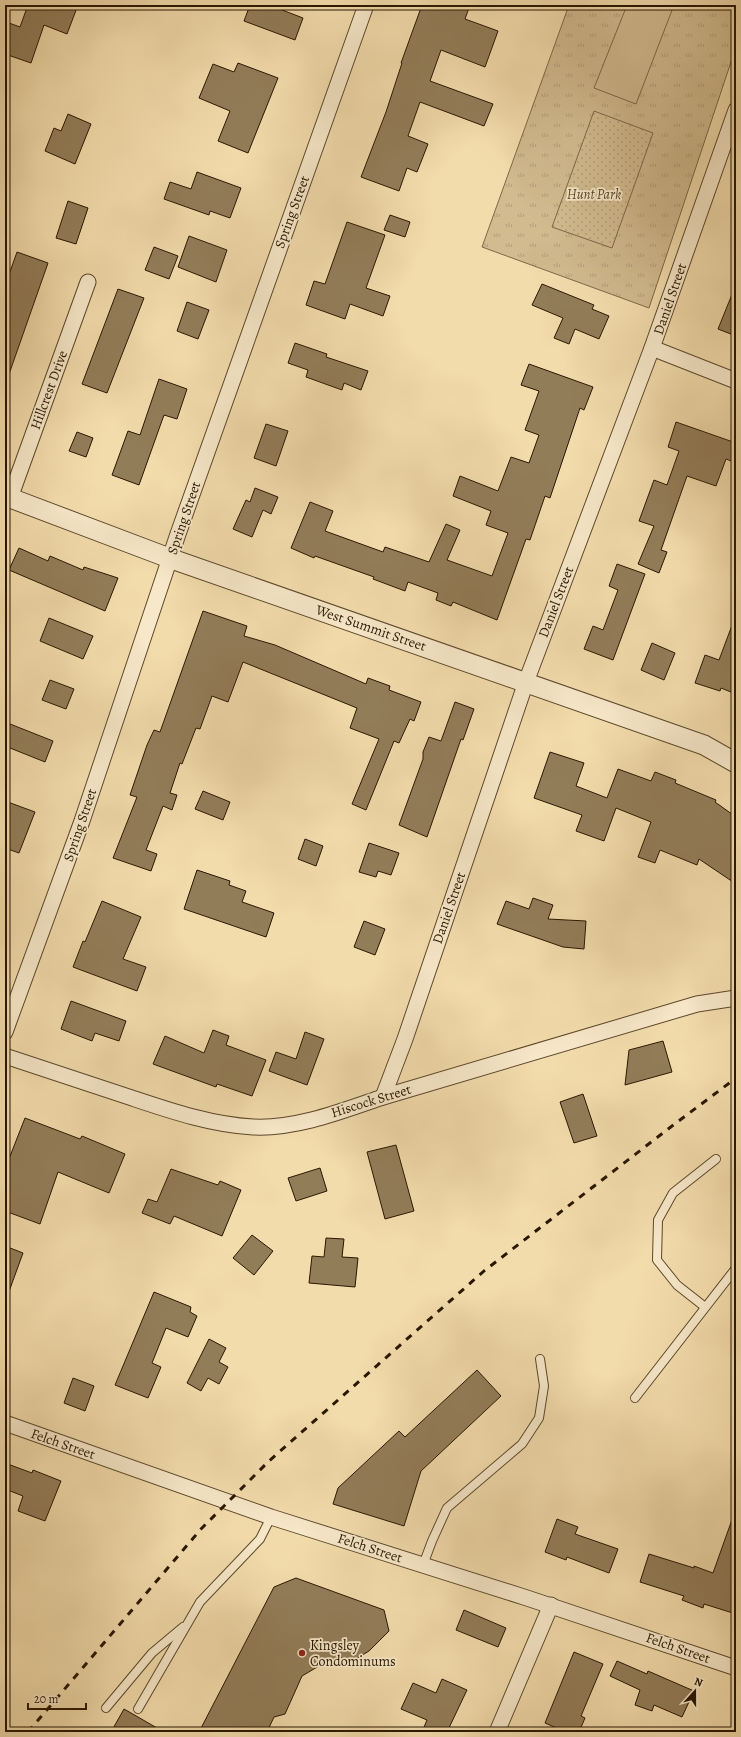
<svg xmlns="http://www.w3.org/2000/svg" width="741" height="1737" font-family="Alegreya,serif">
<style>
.grass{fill:url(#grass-tufts);stroke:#7d6948}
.garden{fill:url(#garden-dots);stroke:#7d6948}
.pitch{fill:#d1bb8f;stroke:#7d6948}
.building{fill:#927d59;stroke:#291700}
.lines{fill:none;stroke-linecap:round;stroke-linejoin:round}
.service-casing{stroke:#5c482b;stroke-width:10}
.minor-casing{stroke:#5c482b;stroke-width:17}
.tertiary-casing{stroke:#5c482b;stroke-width:21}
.service{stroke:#f7e8c9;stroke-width:8}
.minor{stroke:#f7e8c9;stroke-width:15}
.tertiary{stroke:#f7e8c9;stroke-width:19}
.rail{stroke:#291700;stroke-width:3;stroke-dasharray:7 7;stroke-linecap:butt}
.poi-dot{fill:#8f2418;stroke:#f7e8c9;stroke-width:1.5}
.labels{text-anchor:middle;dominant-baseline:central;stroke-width:3.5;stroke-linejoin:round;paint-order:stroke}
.park-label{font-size:14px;font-style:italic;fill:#5b482b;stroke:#f7e8c9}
.street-label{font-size:14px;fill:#291700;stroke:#f7e8c9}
.poi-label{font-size:14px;fill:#291700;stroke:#f7e8c9;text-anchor:start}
</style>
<defs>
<pattern id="grass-tufts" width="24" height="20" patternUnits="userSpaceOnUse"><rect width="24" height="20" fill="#d1bb8f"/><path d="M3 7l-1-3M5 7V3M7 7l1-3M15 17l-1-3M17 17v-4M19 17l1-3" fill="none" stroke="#b3a07a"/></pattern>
<pattern id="garden-dots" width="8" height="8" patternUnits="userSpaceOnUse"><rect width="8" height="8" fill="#d1bb8f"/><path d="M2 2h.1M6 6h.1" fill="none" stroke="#b3a07a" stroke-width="1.8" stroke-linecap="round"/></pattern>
</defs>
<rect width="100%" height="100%" fill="#f3dcac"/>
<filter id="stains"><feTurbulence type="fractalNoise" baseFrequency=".005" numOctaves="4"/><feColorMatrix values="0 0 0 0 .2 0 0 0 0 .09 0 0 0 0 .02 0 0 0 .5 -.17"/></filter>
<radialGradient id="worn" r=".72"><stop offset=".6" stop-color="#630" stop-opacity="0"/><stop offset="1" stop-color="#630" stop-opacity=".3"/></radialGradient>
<path class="grass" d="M569,5H736V47L649,308L482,247Z"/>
<path class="garden" d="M594,111L653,133L612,248L552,227Z"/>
<path class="pitch" d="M627,5H674L636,104L594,88Z"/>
<g class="building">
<path d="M28,5H78L67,34L44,25L31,63L5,54V35L9,23L20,27Z"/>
<path d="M250,5H269L303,18L295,40L244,21Z"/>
<path d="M422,5H470L465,19L498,31L485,67L441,50L430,81L493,104L484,126L420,102L408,136L428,144L417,172L407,168L399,191L361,177L386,112L402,63H401Z"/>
<path d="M238,63L278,78L248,153L218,141L230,111L199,98L213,64L234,72Z"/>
<path d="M68,114L91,124L75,164L45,151L54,128L61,131Z"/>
<path d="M197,172L241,188L230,218L210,211L209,215L164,199L170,182L191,189Z"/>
<path d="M68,201L88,208L76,244L56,238Z"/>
<path d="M390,215L410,222L405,237L384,230Z"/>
<path d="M347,222L385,235L366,288L390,296L383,316L350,304L345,319L306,305L314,281L325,284Z"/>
<path d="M189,236L227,250L216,282L178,267Z"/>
<path d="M154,247L178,256L169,279L145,270Z"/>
<path d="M17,252L48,263L8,377H5V286Z"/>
<path d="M542,284L594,305L592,309L609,316L599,339L575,329L569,344L554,338L563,318L532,305Z"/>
<path d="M735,287H736V336L718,329Z"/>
<path d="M118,289L144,298L107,393L82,384Z"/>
<path d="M187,302L209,310L198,339L177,331Z"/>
<path d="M295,343L327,354L326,357L368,371L361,390L344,383L342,390L306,377L308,370L288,363Z"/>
<path d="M529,364L593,387L584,410L580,408L550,498L545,496L530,540L526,539L497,620L453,602L451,606L436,600L438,593L408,582L405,591L373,579L374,577L315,556L314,558L291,548L310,502L333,511L325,531L383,552L385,547L429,562L446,524L460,530L447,560L492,576L508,533L486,525L491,511L453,496L460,476L498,491L511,457L529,463L539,435L525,430L539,391L521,385Z"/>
<path d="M159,379L187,389L177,419L164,415L139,485L112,475L128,431L140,435Z"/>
<path d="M676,422L736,443V463L726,459L716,486L687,476L661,550L667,552L659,573L638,564L654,526L639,521L654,480L667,485L679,451L668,447Z"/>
<path d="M266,424L288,431L276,466L254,458Z"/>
<path d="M77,432L93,438L86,457L69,451Z"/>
<path d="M255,488L278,497L271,514L263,510L252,537L233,529L246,500L250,502Z"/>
<path d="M19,548L48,561L50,556L83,570L84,567L118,578L105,611L9,570Z"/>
<path d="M617,564L645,574L613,660L584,649L593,626L603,630L618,590L609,586Z"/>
<path d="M203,611L247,626L244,636L275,645L366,684L368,678L390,686L389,690L421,702L414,721L410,719L399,743L394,741L366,810L352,804L379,739L350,728L357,708L243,662L228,702L212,696L200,729L196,728L182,764L180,763L170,793L177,795L172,810L163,806L146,850L157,854L151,871L113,858L137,797L130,795L147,745L154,730L160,732Z"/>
<path d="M49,618L93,636L83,659L40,641Z"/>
<path d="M734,620H736V694L721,688L720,691L695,683L705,655L719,660Z"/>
<path d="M652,643L675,653L664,680L641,670Z"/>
<path d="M50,680L74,689L66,709L42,700Z"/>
<path d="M455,702L474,709L463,740L461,739L427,837L399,825L423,759V752L429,737L441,741Z"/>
<path d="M5,722L53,741L45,762L5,746Z"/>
<path d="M550,752L584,763L576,786L607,798L618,769L651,781L655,772L676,780L675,783L716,800L715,802L736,817V884L699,859L697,865L660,850L655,863L638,857L651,822L616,808L604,841L576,831L582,815L534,798Z"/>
<path d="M203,791L230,802L223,820L195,809Z"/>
<path d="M5,801L35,812L19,853L5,848Z"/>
<path d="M305,839L323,846L316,866L298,859Z"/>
<path d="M369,843L399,853L391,875L378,871L376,877L359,872Z"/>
<path d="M197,870L230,881L229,885L246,891L242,902L274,913L266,937L184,909Z"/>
<path d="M533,898L553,905L548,919L586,921L584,949L563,947L497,924L506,901L529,909Z"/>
<path d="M102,901L141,917L123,959L146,967L137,991L73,967L83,941L85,942Z"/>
<path d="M364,921L385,929L375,955L354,947Z"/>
<path d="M71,1001L126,1021L119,1041L95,1033L92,1041L61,1029Z"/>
<path d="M213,1030L229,1036L226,1045L266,1060L252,1096L217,1084L216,1087L153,1064L165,1036L204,1053Z"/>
<path d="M305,1032L324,1039L307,1085L269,1071L276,1052L296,1059Z"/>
<path d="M663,1041L672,1072L625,1085L629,1050Z"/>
<path d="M583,1094L597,1136L574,1143L560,1102Z"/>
<path d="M25,1118L80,1139L82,1136L125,1154L109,1193L58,1172L40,1224L5,1211V1169Z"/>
<path d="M396,1145L414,1211L385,1219L367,1152Z"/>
<path d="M320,1168L327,1191L296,1201L288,1178Z"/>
<path d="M171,1169L218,1185L220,1181L241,1190L222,1236L174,1216L170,1224L142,1213L148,1199L157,1202Z"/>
<path d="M252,1235L273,1251L254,1275L233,1258Z"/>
<path d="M326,1238L344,1239L342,1257L358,1258L355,1287L309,1283L312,1256L324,1257Z"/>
<path d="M5,1246L23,1253L7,1297L5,1296Z"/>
<path d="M154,1292L191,1307L190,1312L197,1316L188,1337L166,1328L152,1363L161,1367L148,1398L115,1385Z"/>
<path d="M209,1339L226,1348L219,1362L228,1367L219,1384L208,1378L201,1391L187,1383Z"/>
<path d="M477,1370L501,1396L421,1471L404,1526L333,1504L338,1488L399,1431L405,1437Z"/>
<path d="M73,1378L94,1386L85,1411L64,1403Z"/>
<path d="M5,1463L32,1473L33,1470L61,1481L45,1521L18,1511L23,1496L5,1489Z"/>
<path d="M734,1514L736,1515V1614L704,1604L703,1608L682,1600L684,1596L640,1582L649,1554L694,1568V1566L713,1573Z"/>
<path d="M557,1519L578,1527L575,1534L618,1549L609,1573L567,1557L566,1560L545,1552Z"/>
<path d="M296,1578L384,1610L389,1631L369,1651L351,1662L337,1656L333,1666L324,1663L302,1676L285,1714L274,1717L267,1732H199L274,1587Z"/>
<path d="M464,1610L506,1628L498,1647L456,1630Z"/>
<path d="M574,1652L603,1664L581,1716L585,1718L579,1732H566L545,1723Z"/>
<path d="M617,1661L647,1674L648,1671L664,1678L694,1691L682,1717L654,1705L652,1711L635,1705L640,1690L610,1676Z"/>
<path d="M442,1679L467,1690L447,1732H422L427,1720L401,1709L413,1683L436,1693Z"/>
<path d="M124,1709L164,1732H111Z"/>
</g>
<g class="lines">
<g class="service-casing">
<g id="service">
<path d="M705,1307L677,1285L657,1260L658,1220L673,1193L716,1159"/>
<path d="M635,1398L736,1268"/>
<path d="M423,1565L432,1541L447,1508L522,1444L539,1418L544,1386L540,1359"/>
<path d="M106,1708L152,1653L183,1627"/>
<path d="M138,1709L200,1602L260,1539L271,1517"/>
</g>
</g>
<g class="minor-casing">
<g id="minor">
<path d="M652,348L736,381"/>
<path d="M10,498L88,282"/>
<path d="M5,1032L82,821L178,534L366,5"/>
<path d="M5,1056C47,1070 90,1084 132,1098C171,1111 212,1125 253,1127C297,1129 342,1111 383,1097L697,1004L736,998"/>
<path d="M383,1097L405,1039L526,682L652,348L736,110"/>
<path d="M5,1423L271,1517L527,1598L736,1668"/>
<path d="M497,1732L551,1605"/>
</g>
</g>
<g class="tertiary-casing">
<path id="tertiary" d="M5,496L169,558L704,745L736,763"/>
</g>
<use href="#service" class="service"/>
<use href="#minor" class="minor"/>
<use href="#tertiary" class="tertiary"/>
<path class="rail" d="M28,1732L201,1529L269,1461L484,1271L672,1126L736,1078"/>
</g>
<circle class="poi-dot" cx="302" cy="1653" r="4"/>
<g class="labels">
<g class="park-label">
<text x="594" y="194">Hunt Park</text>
</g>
<g class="street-label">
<text transform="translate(292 212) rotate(-70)">Spring Street</text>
<text transform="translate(670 299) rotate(-71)">Daniel Street</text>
<text transform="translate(49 390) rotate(-70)">Hillcrest Drive</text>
<text transform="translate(184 518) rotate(-71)">Spring Street</text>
<text transform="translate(556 602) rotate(-69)">Daniel Street</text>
<text transform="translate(371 628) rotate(19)">West Summit Street</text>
<text transform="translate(80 825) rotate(-71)">Spring Street</text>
<text transform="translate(449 908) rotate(-71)">Daniel Street</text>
<text transform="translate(371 1101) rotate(-17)">Hiscock Street</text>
<text transform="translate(63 1444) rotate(19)">Felch Street</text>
<text transform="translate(370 1548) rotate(18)">Felch Street</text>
<text transform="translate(678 1648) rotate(19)">Felch Street</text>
</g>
<g class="poi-label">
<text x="310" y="1645">Kingsley<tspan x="310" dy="16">Condominums</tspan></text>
</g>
</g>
<rect width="741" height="1737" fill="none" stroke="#f3dcac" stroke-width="20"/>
<rect x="6" y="6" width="729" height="1725" fill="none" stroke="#291700" stroke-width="2"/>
<rect x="10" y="10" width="721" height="1717" fill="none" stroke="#291700"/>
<g transform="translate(695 1691) rotate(21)" stroke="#f7e8c9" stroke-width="3" paint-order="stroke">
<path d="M0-3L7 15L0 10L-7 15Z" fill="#291700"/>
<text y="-6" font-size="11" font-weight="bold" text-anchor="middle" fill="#291700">N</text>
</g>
<path d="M28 1703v6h58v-6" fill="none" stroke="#291700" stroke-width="2"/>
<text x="34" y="1703" font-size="12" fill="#291700" stroke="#f7e8c9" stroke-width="3" paint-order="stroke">20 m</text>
<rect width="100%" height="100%" filter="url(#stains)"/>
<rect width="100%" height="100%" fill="url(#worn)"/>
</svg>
